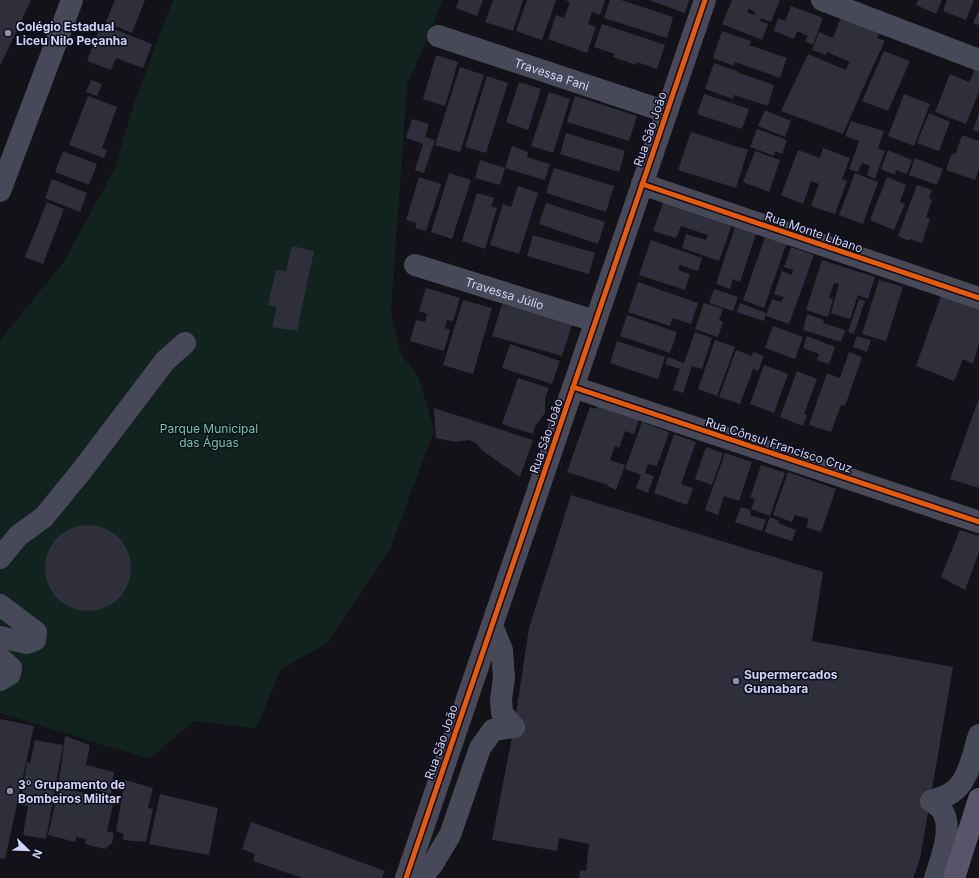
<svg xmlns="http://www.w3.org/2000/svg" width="979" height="878" font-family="Inter,sans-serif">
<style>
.green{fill:#12221f}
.building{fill:#2f2f3b;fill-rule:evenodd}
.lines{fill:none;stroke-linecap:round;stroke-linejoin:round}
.minor{stroke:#474958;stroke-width:22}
.major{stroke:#59546a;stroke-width:22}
.cycleway-casing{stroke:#0e0e1c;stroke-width:8}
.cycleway{stroke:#e8590c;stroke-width:5}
.poi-dot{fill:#8d8faa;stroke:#0e0e1c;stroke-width:1.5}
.labels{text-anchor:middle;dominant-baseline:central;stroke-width:3;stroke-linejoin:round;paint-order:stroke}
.poi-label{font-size:12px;font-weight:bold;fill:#cfd3f8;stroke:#0e0e1c;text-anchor:start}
.street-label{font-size:12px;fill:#cfd3f8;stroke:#0e0e1c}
.park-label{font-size:12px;fill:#66cd9f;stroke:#0e0e1c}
</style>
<rect width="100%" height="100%" fill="#121218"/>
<path class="green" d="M173,0H442L432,27L407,85L391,312L401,354L419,378L434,431L391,547L327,643L281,669L256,728L194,721L149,759L0,713V340L63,263L114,170L133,106Z"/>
<g class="building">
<path d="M0,0H31L0,66Z"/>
<path d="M115,0H145L132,33L106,22Z"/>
<path d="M459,0H483L477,16L456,8Z"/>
<path d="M493,0H523L513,31L485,22Z"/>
<path d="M527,0H556L542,40L516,31Z"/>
<path d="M565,0H605L600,15L592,12L588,24L596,27L587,53L548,39L556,15L564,18L570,2Z"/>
<path d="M610,0H621L673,17L667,38L604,18Z"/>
<path d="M649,0H689L685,13Z"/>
<path d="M732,0H780L771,22L761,18L760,21L768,24L762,40L722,24ZM749,9L755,12L754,15L747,12Z"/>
<path d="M918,0H942L936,14L916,5Z"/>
<path d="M947,0H974L966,20L943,11Z"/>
<path d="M791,6L823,18L813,45L805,41L808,36L797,31L794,39L774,31L778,18L785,21Z"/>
<path d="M979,10V25L973,23Z"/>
<path d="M841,17L879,33L877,38L885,41L867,79L843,134L781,111L808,54L846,70L850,62L827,52L826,55L812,50L819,32L833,38Z"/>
<path d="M101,24L152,44L143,68L116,58L111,70L87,61Z"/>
<path d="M602,24L665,45L657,69L637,62L636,65L613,57L615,54L594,47Z"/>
<path d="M722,31L751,41L749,45L787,58L780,78L735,62L734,66L713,58Z"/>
<path d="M884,51L910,61L888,111L862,101Z"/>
<path d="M436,55L458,62L445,106L423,99Z"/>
<path d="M714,63L737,71V72L774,85L768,106L734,95L733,99L705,89Z"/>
<path d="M460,67L484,75L460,152L435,145Z"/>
<path d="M975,69L979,71V92L966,124L935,112L950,74L969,82Z"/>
<path d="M487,76L508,83L486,153L465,147Z"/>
<path d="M91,80L102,84L97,96L86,92Z"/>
<path d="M519,82L541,89L528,130L506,122Z"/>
<path d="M549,92L570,99L553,153L531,146Z"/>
<path d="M704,94L749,109L742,129L697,114Z"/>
<path d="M904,94L930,104L914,146L888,136Z"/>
<path d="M88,96L117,107L102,148L107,150L104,158L69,145Z"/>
<path d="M575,96L637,116L629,141L567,122Z"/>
<path d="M765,110L791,121L785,137L758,126Z"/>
<path d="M929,113L950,122L939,151L917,143Z"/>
<path d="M979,113V132L973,130Z"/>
<path d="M412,119L429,124L425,137L435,140L424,173L415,170L423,144L406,138Z"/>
<path d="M851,121L884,131L878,148L885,151L875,179L867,175L870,166L862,163L858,172L849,169L859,141L845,136Z"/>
<path d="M757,129L787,140L782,154L775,151L774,156L750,147Z"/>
<path d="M691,132L748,150L736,188L678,170Z"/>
<path d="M566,133L625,151L619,172L560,154Z"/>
<path d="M962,135L979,141V169L975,180L946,170L951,155L956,153Z"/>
<path d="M512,146L528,152L527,157L550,164L545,180L505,168Z"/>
<path d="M823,148L850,158L842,179L847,181L835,214L811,206L819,184L811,181L803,204L781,195L798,150L820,158Z"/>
<path d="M888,150L912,160L907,174L896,170L895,175L881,169Z"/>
<path d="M63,151L97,164L89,185L55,172Z"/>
<path d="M755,151L780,160L769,192L743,182Z"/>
<path d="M915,158L943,169L937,185L909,175Z"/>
<path d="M480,160L505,168L500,185L475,178Z"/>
<path d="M554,168L614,186L606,212L546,193Z"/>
<path d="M449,173L471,180L452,239L431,232Z"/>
<path d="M855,173L878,182L863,224L839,215Z"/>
<path d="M419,177L441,184L426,231L415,228L417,223L406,220Z"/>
<path d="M887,177L906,185L900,202L905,204L894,230L870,220Z"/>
<path d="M52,179L87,193L80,212L45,198Z"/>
<path d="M917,185L932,190L929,198L932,200L926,217L930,219L922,243L910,239L909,241L898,236Z"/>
<path d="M518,186L538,193L519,254L490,245L503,204L511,207Z"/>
<path d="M477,193L494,198L491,206L497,208L485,249L462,241Z"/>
<path d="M664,200L733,221L719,261L682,248L686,234L706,240L708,235L681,226L676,238L653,231Z"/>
<path d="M47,202L64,209L43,264L25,257Z"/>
<path d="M546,203L605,222L598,244L539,224Z"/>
<path d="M735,227L756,234L740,282L733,279L730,289L716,284Z"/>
<path d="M766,234L787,242L764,308L743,300Z"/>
<path d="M533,235L595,253L589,274L527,256Z"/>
<path d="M651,240L702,258L698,271L680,265L678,270L690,274L685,290L639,275Z"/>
<path d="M292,246L314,251L297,331L272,327L277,307L268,305L276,270L286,271Z"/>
<path d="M791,247L814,255L789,324L766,316L772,299L781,302L784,297L774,294L782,271L792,275L793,270L784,267Z"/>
<path d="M822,260L875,277L868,299L858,295L850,319L831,313L839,284L834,283L829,298L833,299L828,317L806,310Z"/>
<path d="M879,280L903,287L886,341L862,334Z"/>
<path d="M638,282L698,303L691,324L673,318L670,326L628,312Z"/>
<path d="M426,288L460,298L453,321L447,320L445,328L450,330L444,351L410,341L416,320L425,322L427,314L419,311Z"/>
<path d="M714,289L738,297L733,311L709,303Z"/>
<path d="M941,296L979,308V344L973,364L963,359L954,381L916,366Z"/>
<path d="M859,299L865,301L854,334L848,332Z"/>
<path d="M463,300L492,308L473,374L443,365Z"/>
<path d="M704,303L723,309L719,320L723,322L718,337L695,329Z"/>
<path d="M740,303L766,313L764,321L737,312Z"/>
<path d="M502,304L572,325L562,356L492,336Z"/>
<path d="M807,314L824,320L823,323L845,330L841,342L803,330Z"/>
<path d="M627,315L677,332L670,353L620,336Z"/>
<path d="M773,326L803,337L795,359L765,348Z"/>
<path d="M695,332L712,338L702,369L692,366L683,393L673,390L680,369L665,364L668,357L684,363Z"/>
<path d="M807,336L835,347L829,364L817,360L819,354L803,348Z"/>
<path d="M857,336L871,340L867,352L853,347Z"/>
<path d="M715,340L735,347L717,396L698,389Z"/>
<path d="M617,341L665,357L658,379L610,363Z"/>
<path d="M510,344L560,361L552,384L502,368Z"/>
<path d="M736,350L752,356L753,352L764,356L758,371L753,369L740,404L719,397Z"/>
<path d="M849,352L862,357L845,406L841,405L831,432L809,425L827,373L840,378Z"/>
<path d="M764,365L788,374L774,413L750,404Z"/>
<path d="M797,371L817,379L804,414L807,415L803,426L780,417Z"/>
<path d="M518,378L549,388L545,398V413L535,426L533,434L502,424Z"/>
<path d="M979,398V488L950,479Z"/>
<path d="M597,405L639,420L634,434L625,431L619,448L615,446L610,460L625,465L616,490L607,486L608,485L567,472L590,407L596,409Z"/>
<path d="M434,408L533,440L520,477L483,451L476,443L469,440L456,442L436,438Z"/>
<path d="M642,422L669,432L657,466L648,464L645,473L654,476L648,493L636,488L641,475L625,469Z"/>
<path d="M674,434L696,442L681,484L693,488L687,505L654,493Z"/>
<path d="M706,447L723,453L712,485L695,479Z"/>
<path d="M725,453L752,462L739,501L724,496L718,515L705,510Z"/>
<path d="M761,465L785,473L770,516L751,509L755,499L750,498Z"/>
<path d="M788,472L836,489L821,532L806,527L809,519L795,515L792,522L773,515Z"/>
<path d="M571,495L823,572L812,641L953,667L920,859L913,878H579L580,870L586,871L589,844L559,838L557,851L492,840L514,727L529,628Z"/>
<path d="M741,507L751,510L750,515L766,520L762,531L735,522Z"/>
<path d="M770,517L779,521L778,523L796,530L792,541L764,532Z"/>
<circle cx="88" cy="568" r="43"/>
<path d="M960,530L979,536V552L965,590L941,577Z"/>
<path d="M0,719L34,726L5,859L0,858Z"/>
<path d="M65,736L90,745L86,765L114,772L111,794L59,781Z"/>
<path d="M35,740L63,745L46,839L23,835L28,806L20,805L27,762L30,763Z"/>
<path d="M125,780L153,788L148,808L153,809L146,842L123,840L124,834L116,831Z"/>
<path d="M59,787L114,800L107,831L114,833L112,843L105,849L85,844L86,839L76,837L75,842L48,835Z"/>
<path d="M160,794L218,808L209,855L149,844Z"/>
<path d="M251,822L385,871L382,878H302L253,861L255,854L242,849Z"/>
</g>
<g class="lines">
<g class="minor">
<path d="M822,0L979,60"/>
<path id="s1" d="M438,36L667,112"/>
<path d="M642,184L979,298"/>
<path d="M0,191L72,0"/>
<path id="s2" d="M415,265L595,321"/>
<path d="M573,387L979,522"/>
<path d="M0,558L18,536L44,517L83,469L165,361L185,343"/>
<path d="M0,605L36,632L35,640L27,643L0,637"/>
<path d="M492,626L502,650L504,678L501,699L502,713L514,727"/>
<path d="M0,658L11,668L10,674L0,680"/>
<path d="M931,801C938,799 945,797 951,793C969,782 973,753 979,735"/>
<path d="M931,801C935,804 942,808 944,814C952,831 941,860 935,878"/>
<path d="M406,878L705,0"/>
<path d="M421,878L432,865L450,835L480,748L493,730L514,727"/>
</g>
<path class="major" d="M954,878L979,799"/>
<g class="cycleway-casing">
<g id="cycleway">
<path d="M642,184L979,298"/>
<path d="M573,387L979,522"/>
<path d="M406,878L705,0"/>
</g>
</g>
<use href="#cycleway" class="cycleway"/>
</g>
<g class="poi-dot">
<circle cx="8" cy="33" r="4"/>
<circle cx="736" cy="681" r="4"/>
<circle cx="10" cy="791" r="4"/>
</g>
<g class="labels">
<g class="poi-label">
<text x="16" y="26">Colégio Estadual<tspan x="16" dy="14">Liceu Nilo Peçanha</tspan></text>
<text x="744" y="674">Supermercados<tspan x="744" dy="14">Guanabara</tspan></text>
<text x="18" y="784">3º Grupamento de<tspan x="18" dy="14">Bombeiros Militar</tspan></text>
</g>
<g class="street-label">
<text stroke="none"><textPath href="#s1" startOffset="120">Travessa Fani</textPath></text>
<text transform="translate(650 129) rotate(-71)">Rua São João</text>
<text transform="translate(814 232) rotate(19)">Rua Monte Líbano</text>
<text stroke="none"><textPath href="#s2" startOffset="94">Travessa Júlio</textPath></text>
<text transform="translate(546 436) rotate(-71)">Rua São João</text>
<text transform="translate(779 445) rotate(18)">Rua Cônsul Francisco Cruz</text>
<text transform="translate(441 742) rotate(-71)">Rua São João</text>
</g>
<g class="park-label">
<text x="209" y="428">Parque Municipal<tspan x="209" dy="14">das Águas</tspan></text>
</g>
</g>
<g transform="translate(28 850) rotate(113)" stroke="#0e0e1c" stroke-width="3" paint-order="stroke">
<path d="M0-3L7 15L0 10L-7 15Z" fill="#cfd3f8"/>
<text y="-6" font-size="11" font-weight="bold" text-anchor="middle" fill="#cfd3f8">N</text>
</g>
</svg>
